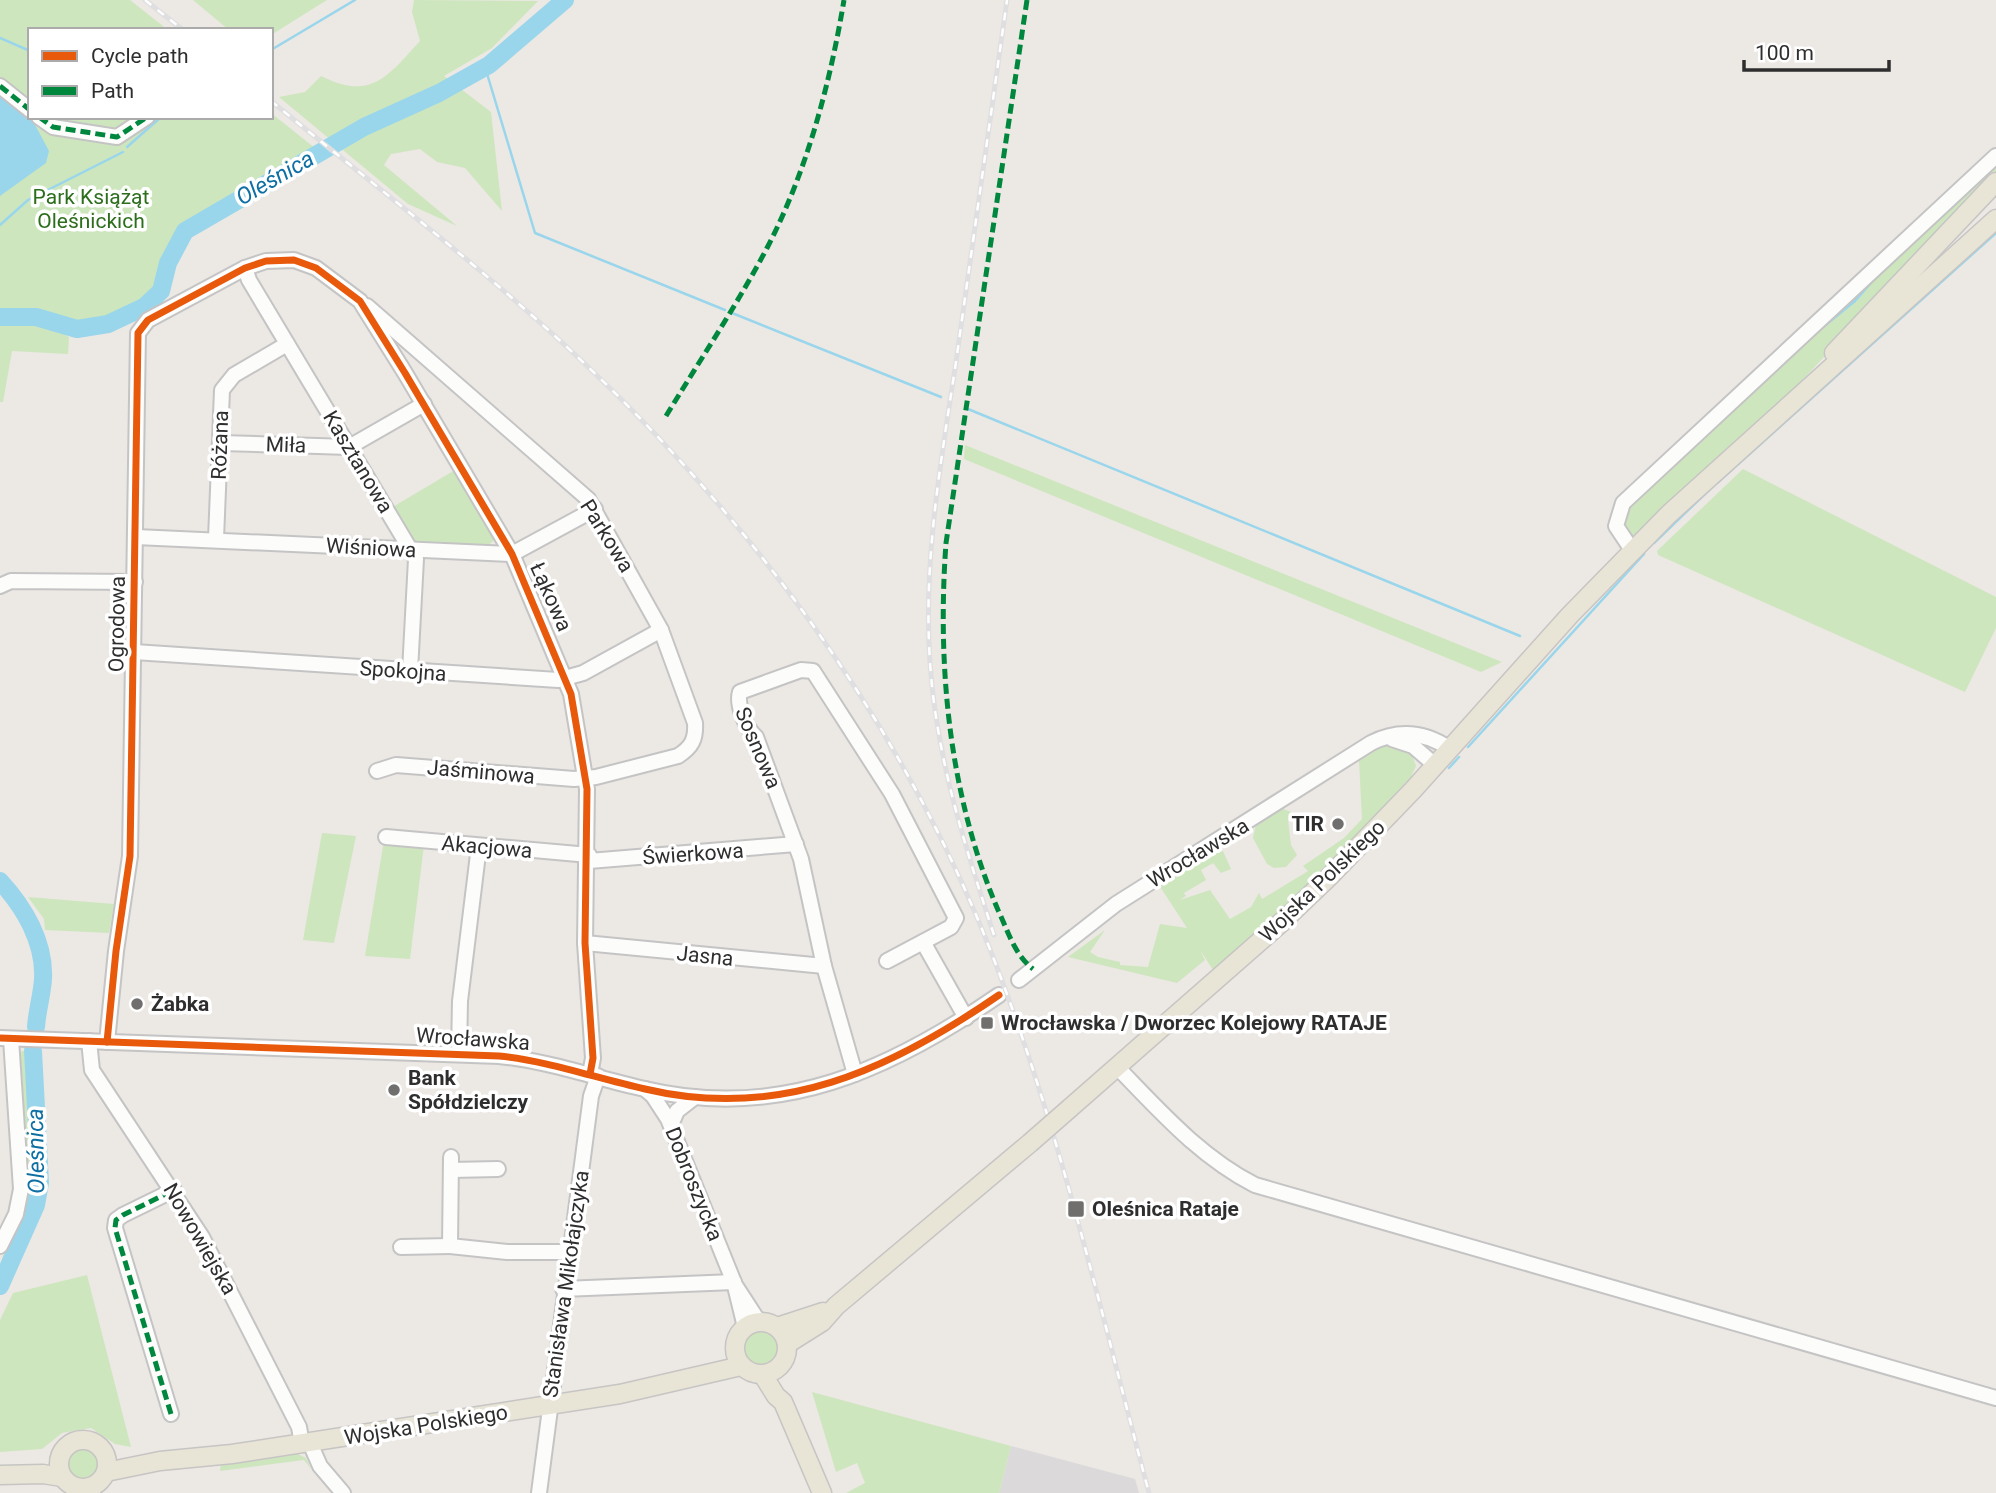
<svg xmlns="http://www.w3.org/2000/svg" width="1996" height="1493" font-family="Roboto,sans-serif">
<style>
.industrial{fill:#dcd9db}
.green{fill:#cee6be}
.water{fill:#99d6ec}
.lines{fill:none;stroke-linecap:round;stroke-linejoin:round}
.stream{stroke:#99d6ec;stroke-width:2.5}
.river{stroke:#99d6ec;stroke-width:18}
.minor-casing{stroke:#c5c4c5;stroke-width:18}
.major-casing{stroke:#c6c5c4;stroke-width:21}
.minor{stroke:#fcfcfb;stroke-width:14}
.major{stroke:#e8e4d6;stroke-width:18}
.rail-casing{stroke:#dfdfe1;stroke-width:5}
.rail{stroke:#fff;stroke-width:2.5;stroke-dasharray:8;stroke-linecap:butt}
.major-bridge-casing{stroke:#c6c5c4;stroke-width:21;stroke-linecap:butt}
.major-bridge{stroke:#e8e4d6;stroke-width:18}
.quiet{stroke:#00873e;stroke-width:5;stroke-dasharray:10 5;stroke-linecap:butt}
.cycleway-casing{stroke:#fff;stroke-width:11}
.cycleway{stroke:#e8590c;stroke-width:7}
.poi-dot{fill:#706f6e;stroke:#fff;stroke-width:2.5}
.labels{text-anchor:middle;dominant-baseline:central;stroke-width:7;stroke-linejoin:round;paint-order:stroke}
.park-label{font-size:21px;fill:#2c6e1b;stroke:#fff}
.street-label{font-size:21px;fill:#2e2e2e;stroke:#fff}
.poi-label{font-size:21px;font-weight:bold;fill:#2e2e2e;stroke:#fff;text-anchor:start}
.water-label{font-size:23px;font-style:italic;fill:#0d6fa3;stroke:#fff}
</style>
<rect width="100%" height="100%" fill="#ece8e4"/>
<path class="industrial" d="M1011,1446L1135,1479L1139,1493H999Z"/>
<g class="green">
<path d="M0,0H130L168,30H30V117H271V113L315,148L179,229L154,291L121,314L93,324L0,313Z"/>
<path d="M193,0H327L271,35V30H229Z"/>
<path d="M414,0L538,1L492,48L444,76L491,112L502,211L465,168L437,162L420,149L391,154L384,165L457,226L408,204L279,97L305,92L321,76C371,101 387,77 420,41L412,12Z"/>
<path d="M1996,160V175L1773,411L1638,536L1630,539L1625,536L1622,513Z"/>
<path d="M8,321C29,322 50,326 69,337L68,354L12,351L3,402H0V323Z"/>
<path d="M965,445L1502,662L1481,672L964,459Z"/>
<path d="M1743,469L1996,597V628L1965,692L1658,555L1657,551Z"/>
<path d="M455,470L494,535L493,541L485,548L413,543L391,508Z"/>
<path d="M1389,743L1411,752L1416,766L1411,777L1288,908L1215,973L1200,950L1205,960L1177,983L1068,957L1105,930L1090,952L1098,957L1120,962V965L1148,967L1160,924L1187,928L1157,882L1216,848L1223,851L1231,869L1221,873L1213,863L1201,870L1206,880L1184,893L1186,896L1180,900L1210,890L1230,919L1251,907L1259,893L1262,899L1308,871L1303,866L1344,838L1362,819L1359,761L1367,751Z"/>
<path d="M1281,808L1291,812L1288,820L1291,845L1297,855L1286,867L1274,868L1267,864L1253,838L1256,824Z"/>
<path d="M322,833L356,836L334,943L303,940Z"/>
<path d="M384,840L424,845L410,959L365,956Z"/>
<path d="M28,897L114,904L109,933L45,930L44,919Z"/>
<path d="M22,1051H29L36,1181L33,1203L0,1277C0,1247 21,1221 28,1192L18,1056Z"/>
<path d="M87,1275L131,1447L115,1444L91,1428L62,1433L42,1449L0,1452V1320L13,1293Z"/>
<circle cx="761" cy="1348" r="18"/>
<path d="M812,1392L1011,1446L999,1493H846L865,1483L857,1463L836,1472Z"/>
<circle cx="82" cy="1465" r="17"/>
<path d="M291,1451L306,1458L311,1469L304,1460L220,1471L221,1462Z"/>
</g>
<path class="water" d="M0,96L33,121L49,151L46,163L0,196Z"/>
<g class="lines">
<g class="stream">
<path d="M0,38L30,51"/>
<path d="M271,50L355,0"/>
<path d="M485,67L535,233L725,310"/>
<path d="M127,147L161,117"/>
<path d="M0,225L28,200L123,152"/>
<path d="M732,313L941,397"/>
<path d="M1823,327L1855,301L1878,275"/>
<path d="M968,409L1520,636"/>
<path d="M1717,483L1996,233"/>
<path d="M1654,543L1709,490"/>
<path d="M1468,747L1644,554"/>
<path d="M1449,768L1459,757"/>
</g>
<g class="river">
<path d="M0,317H36L77,329L108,324L144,307L161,291L168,263L185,231L364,127L439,93L489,65L565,0"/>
<path d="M0,881C24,907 45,942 43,979C42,995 37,1011 36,1027"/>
<path d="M0,1286L36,1205L40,1183L33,1051"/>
</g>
<g class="minor-casing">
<g id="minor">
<path d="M0,86L30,110"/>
<path d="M39,117L53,127L117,137L147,117"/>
<path d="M245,268L249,280L416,559L410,671"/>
<path d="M367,306L588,499L661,630L695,723C696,739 692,747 678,756L596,777L574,779L396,765L377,771"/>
<path d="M221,443L349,447L424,404"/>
<path d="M136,537L512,554L595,509"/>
<path d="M216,539L222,390L234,375L287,344"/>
<path d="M1632,550L1616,526L1623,503L1996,156"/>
<path d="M0,586L11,581L135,582"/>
<path d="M134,652L558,680L583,673L661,630"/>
<path d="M1392,739L1413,746L1435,765"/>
<path d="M386,837L589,855"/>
<path d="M589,861L796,844"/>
<path d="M923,942L966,1018"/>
<path d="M585,943L824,966"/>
<path d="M1019,980L1116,904L1371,743C1399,729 1425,732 1450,749"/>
<path d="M0,1038L499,1056C549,1061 595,1078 645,1089C780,1121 890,1070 999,995"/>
<path d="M89,1041L92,1070L202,1237L299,1427L302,1444"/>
<path d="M107,1042L116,951L130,856L138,333L148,320L245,268L266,261L294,260L316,268L360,301L405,373L512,554L571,694L587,789L585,943L593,1058L590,1074"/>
<path d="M459,1053L460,1001L479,846"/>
<path d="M1117,1067C1160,1111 1199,1156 1255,1185L1996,1398"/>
<path d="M855,1074L824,966L801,859L756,737C746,729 736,704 740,692L801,670L813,671L892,794L956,918L951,927L887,961"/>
<path d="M645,1089L653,1096L668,1119L735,1285L759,1322"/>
<path d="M671,1125L677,1111L695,1097"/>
<path d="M451,1157L450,1246L507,1252H569"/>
<path d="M451,1170L498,1169"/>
<path d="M0,1246L16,1214L21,1189L11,1039"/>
<path d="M401,1247L450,1246"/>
<path d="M735,1286L745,1327"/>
<path d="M563,1289L734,1282"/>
<path d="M171,1414L115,1228L116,1220L123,1215L174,1190"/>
<path d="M310,1443L320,1466L343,1493"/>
<path d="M72,1486L76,1493"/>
<path d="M92,1493L95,1485"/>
<path d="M539,1493L591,1096L598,1076"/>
</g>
</g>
<g class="major-casing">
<g id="major">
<path d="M1834,353L1996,182"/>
<path d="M1070,1108L1283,921L1329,877L1413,790L1570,615L1669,514L1996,219"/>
<circle cx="761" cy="1348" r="26"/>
<path d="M777,1327L823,1312"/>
<path d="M787,1344L822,1322L836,1306L1030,1143"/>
<path d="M763,1375L776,1396L783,1402L822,1493"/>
<circle cx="83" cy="1464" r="24"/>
<path d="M106,1472L160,1461L232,1454L620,1394L741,1366"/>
<path d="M0,1475L43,1474L62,1477"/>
</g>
</g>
<use href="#minor" class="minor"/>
<use href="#major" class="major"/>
<g class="rail-casing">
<g id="rail">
<path d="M145,0L183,30"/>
<path d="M271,101C376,187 486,270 584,363C750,520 891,711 979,922C1055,1106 1098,1302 1149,1493"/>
<path d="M994,935C965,846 936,757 930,662C923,561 941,461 956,362C973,241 990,121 1007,0"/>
</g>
</g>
<use href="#rail" class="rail"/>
<g class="major-bridge-casing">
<path id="major-bridge" d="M1030,1143L1070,1108"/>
</g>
<use href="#major-bridge" class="major-bridge"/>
<g class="quiet">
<path d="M1027,0L946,543C937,667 949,795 998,910C1008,931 1014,954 1033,969"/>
<path d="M0,86L30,110"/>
<path d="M39,117L53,127L117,137L147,117"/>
<path d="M666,416C700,360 737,305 767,248C807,171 830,84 844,0"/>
<path d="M171,1414L115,1228L116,1220L123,1215L174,1190"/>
</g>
<g class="cycleway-casing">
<g id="cycleway">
<path d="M0,1038L499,1056C549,1061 595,1078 645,1089C780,1121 890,1070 999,995"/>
<path d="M107,1042L116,951L130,856L138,333L148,320L245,268L266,261L294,260L316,268L360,301L405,373L512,554L571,694L587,789L585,943L593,1058L590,1074"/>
</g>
</g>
<use href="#cycleway" class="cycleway"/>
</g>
<g class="poi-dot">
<circle cx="1338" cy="824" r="7"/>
<circle cx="137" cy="1004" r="7"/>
<rect x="980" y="1016" width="14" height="14" rx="3.5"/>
<circle cx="394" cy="1090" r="7"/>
<rect x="1067" y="1200" width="18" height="18" rx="3.5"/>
</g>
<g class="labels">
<g class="park-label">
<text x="91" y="197">Park Książąt<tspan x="91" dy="24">Oleśnickich</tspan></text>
</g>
<g class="street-label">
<text transform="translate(220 445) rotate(-88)">Różana</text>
<text transform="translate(286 445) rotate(2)">Miła</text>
<text transform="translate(358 462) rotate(59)">Kasztanowa</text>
<text transform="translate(607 536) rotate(58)">Parkowa</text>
<text transform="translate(371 548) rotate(3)">Wiśniowa</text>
<text transform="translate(551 597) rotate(66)">Łąkowa</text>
<text transform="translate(117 624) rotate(-89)">Ogrodowa</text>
<text transform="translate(403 671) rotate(4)">Spokojna</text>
<text transform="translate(758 748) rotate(67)">Sosnowa</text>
<text transform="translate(481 772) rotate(5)">Jaśminowa</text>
<text transform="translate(487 847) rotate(5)">Akacjowa</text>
<text transform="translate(1198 853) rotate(-31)">Wrocławska</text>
<text transform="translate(693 854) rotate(-4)">Świerkowa</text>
<text transform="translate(1322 881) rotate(-44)">Wojska Polskiego</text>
<text transform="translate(705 956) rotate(6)">Jasna</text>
<text transform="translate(473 1039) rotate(4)">Wrocławska</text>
<text transform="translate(694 1184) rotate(68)">Dobroszycka</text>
<text transform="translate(200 1239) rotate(60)">Nowowiejska</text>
<text transform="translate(566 1284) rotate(-82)">Stanisława Mikołajczyka</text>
<text transform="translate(426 1425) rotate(-9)">Wojska Polskiego</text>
</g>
<g class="poi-label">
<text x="1324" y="824" text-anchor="end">TIR</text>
<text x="151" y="1004">Żabka</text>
<text x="1001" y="1023">Wrocławska / Dworzec Kolejowy RATAJE</text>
<text x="408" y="1078">Bank<tspan x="408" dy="24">Spółdzielczy</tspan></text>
<text x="1092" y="1209">Oleśnica Rataje</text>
</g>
<g class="water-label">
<text transform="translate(275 178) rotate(-30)">Oleśnica</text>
<text transform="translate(36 1151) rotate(-91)">Oleśnica</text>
</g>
</g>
<rect x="28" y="28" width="245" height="91" fill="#ffffff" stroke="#ababab" stroke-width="2"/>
<rect x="42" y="51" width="35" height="10" fill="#e8590c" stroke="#ababab" stroke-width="2"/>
<text x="91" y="63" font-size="21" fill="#2e2e2e">Cycle path</text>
<rect x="42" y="86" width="35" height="10" fill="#00873e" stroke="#ababab" stroke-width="2"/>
<text x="91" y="98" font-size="21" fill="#2e2e2e">Path</text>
<path d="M1744 60v10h145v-10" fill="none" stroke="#2e2e2e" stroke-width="3.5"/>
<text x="1755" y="60" font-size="21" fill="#2e2e2e" stroke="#ffffff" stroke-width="5" paint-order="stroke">100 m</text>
</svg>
